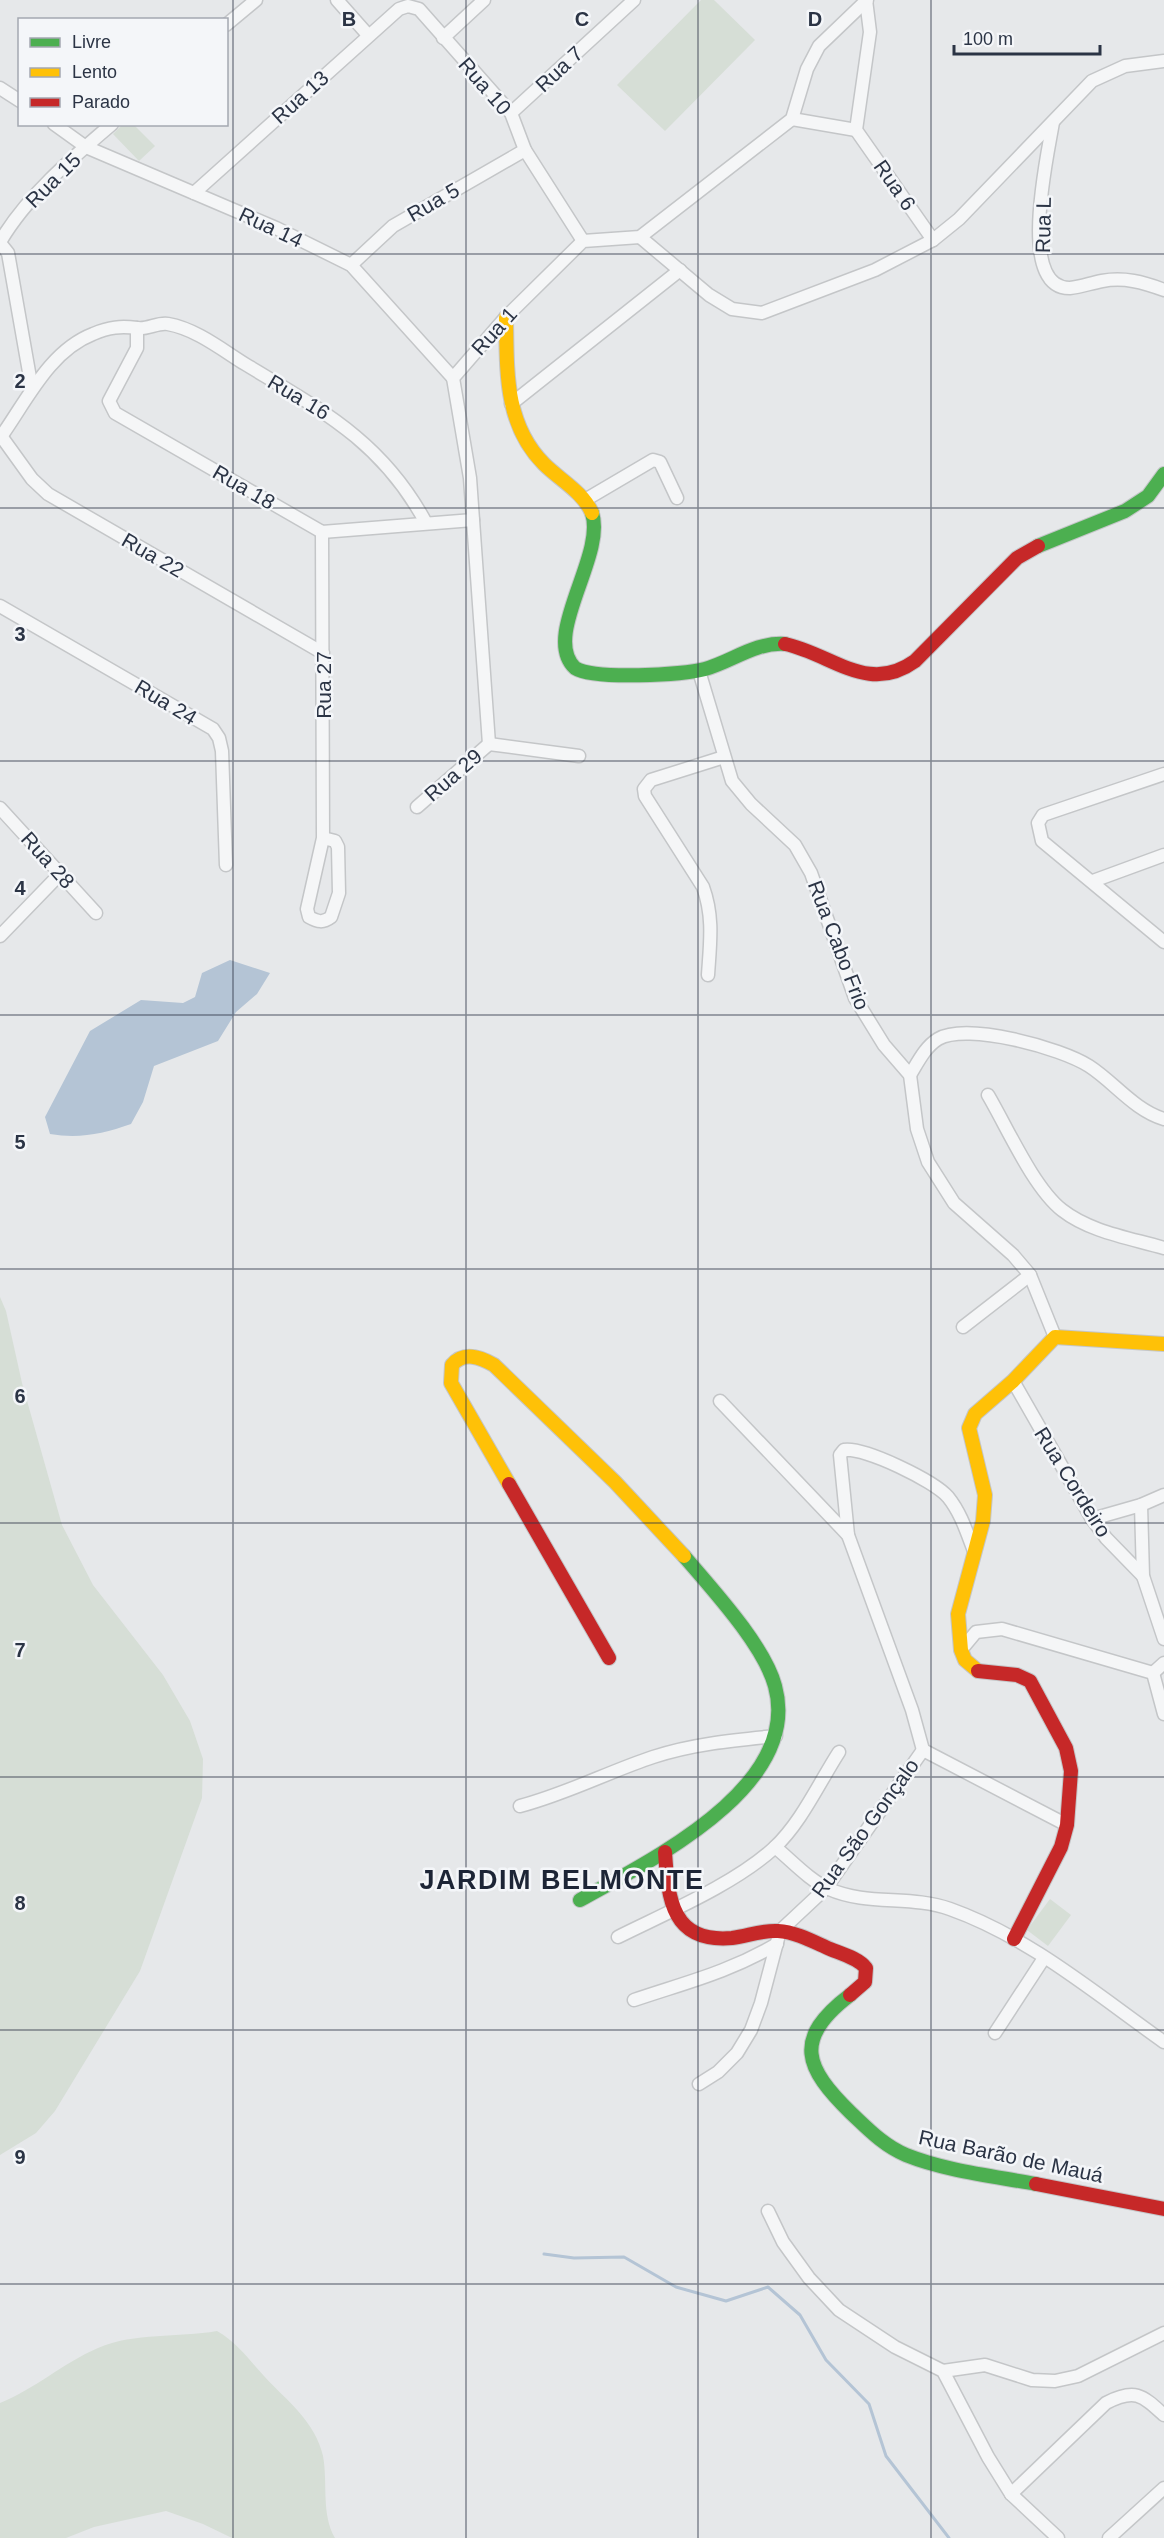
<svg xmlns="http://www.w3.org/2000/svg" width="1164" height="2538" font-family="Helvetica,sans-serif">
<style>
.green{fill:#d6ded6}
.water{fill:#b4c4d5}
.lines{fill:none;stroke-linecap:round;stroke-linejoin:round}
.stream{stroke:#b4c4d5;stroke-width:3}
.street-casing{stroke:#c4c6c8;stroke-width:15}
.fast-casing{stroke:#c4c6c8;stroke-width:16}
.slow-casing{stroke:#c4c6c8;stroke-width:16}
.jam-casing{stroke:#c4c6c8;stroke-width:16}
.street{stroke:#f5f6f7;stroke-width:12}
.fast{stroke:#4caf50;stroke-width:14}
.slow{stroke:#ffc107;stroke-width:14}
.jam{stroke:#c62828;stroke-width:14}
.grid{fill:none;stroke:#2b3445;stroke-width:1.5;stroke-opacity:0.55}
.labels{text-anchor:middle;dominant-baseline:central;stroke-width:5;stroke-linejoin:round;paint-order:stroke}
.street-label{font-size:21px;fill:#2b3445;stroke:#f4f6f9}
.district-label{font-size:27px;font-weight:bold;letter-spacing:1.5px;fill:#1d2536;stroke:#f4f6f9}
.grid-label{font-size:20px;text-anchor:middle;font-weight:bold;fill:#2b3445;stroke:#f4f6f9;stroke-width:5;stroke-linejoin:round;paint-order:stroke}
</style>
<rect width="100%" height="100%" fill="#e6e8ea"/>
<g class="green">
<path d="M701,0H714L755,40L665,131L617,85Z"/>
<path d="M122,125H134L155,146L139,161L113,134Z"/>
<path d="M0,1297L6,1311L22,1383L62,1525L93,1585L163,1675L190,1721L203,1759L202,1798L140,1971L55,2111L36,2133L0,2155Z"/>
<path d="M1050,1899L1071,1915L1048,1946L1027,1930Z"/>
<path d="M217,2331C238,2343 248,2359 264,2376C287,2401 315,2421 323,2456C328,2483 321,2514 335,2538H232L203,2524L166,2511L94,2527L66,2538H0V2403C35,2389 63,2363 98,2348C135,2332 178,2338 217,2331Z"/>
</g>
<path class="water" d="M230,960L270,973L257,994L236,1012L218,1041L154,1066L143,1102L131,1124C103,1134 79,1139 50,1134L45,1117L90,1031L141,1000L183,1003L195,997L202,973Z"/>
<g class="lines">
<path class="stream" d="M544,2254L574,2258L624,2257L676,2287L726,2301L768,2287L800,2315L826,2360L869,2404L886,2456L949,2538"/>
<g class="street-casing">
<g id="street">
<path d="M337,0L368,35"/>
<path d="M866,0L870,32L856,130L933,240"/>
<path d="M226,25L256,0"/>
<path d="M443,38L484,0"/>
<path d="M0,88L20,101"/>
<path d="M511,113L634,0"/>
<path d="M792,119L856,130"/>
<path d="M1053,122C1048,154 1016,289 1070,288C1081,287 1091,283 1102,281C1124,277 1143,282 1164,290"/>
<path d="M54,124L86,147L276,228L351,265L453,378"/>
<path d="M194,193L399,9L408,6L419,9L511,113L525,150L583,241"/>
<path d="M640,237L709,295L732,309L762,313L875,270L933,240L959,219L1092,81L1125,66L1164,61"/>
<path d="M0,242C27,196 72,158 112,124"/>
<path d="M0,243L8,253L32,389"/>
<path d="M351,265L393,226L525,150"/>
<path d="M137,328V348L109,401L115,413L322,532L473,520"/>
<path d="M511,404L680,270"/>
<path d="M1,436L32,479L48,494L323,653"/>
<path d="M0,438C26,402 49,351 93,334C109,327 121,326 137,328C147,330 158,322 168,324C196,329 221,349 245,364C321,410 382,441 426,523"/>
<path d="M585,500L653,460L660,462L677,498"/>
<path d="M322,532L323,838L307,909L309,917C318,922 323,923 331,917L339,893L338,847L335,841L323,838"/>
<path d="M0,606L213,729L219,738L222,751L226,865"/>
<path d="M699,671L732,781L751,804L795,845L811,873L855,998L884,1045L910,1075L917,1129L928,1162L954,1203L1013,1255L1030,1275L1055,1337"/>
<path d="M489,744L470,478L453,378L506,317L583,241L640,237L792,119L807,69L819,46L867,0"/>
<path d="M489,744L579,756"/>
<path d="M1164,774L1043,815L1038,823L1042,841L1164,942"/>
<path d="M417,807L489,744"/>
<path d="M0,808L96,913"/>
<path d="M1093,881L1164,855"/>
<path d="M0,936L60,874"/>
<path d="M708,975C710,944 714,917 703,887L645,796L644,789L651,780L724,757"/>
<path d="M910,1075C918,1062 925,1047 938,1039C967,1022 1061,1048 1089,1066C1114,1082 1134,1110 1164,1119"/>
<path d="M988,1095C1007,1127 1033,1187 1062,1210C1090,1232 1130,1238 1164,1248"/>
<path d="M963,1327L1030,1275"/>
<path d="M1013,1381L1092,1519L1106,1538L1143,1576"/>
<path d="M720,1401L848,1535"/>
<path d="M1141,1505L1143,1576L1164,1639"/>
<path d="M1092,1519L1141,1505L1164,1495"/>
<path d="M961,1650L976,1632L1002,1629L1153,1673"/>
<path d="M1153,1673L1164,1714"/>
<path d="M1153,1673L1164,1663"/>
<path d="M923,1750L912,1710L848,1535L840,1455L844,1450C865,1447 934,1481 948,1497C961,1513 967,1533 974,1551"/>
<path d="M923,1750L1067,1825"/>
<path d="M520,1806C566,1794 608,1772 653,1757C692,1744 735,1740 776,1736"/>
<path d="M775,1847C791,1860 810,1881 829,1889C867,1906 911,1895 950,1909C1029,1937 1096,1994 1164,2042"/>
<path d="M618,1937C666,1913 735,1884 774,1848C801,1823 819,1783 839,1752"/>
<path d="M634,2000C687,1982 727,1973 777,1944"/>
<path d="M995,2033L1044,1958"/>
<path d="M699,2084L718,2072L737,2053L751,2030L761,2003L780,1931L826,1888L923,1750"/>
<path d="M768,2211L783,2242L809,2278L839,2310L895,2347L943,2371L988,2457L1011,2494L1058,2538"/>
<path d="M943,2371L985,2365L1032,2380L1055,2381L1078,2376L1164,2333"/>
<path d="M1011,2494L1106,2403C1135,2388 1142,2395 1164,2415"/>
<path d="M1109,2538L1164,2488"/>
</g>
</g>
<g class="fast-casing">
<g id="fast">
<path d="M592,513C606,556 541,636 575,668C594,680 683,675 705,669C733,661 755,642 785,644"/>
<path d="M1038,546L1125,511L1148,496L1164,474"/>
<path d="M580,1900C649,1861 803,1787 775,1686C764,1645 712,1589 684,1556"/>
<path d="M850,1995C792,2039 805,2068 851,2113C868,2129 884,2146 906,2155C946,2171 993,2176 1036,2184"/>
</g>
</g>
<g class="slow-casing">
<g id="slow">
<path d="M506,317C507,370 504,424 544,464C560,480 583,492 592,513"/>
<path d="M509,1484L451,1383L452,1365C464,1351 480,1357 494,1365L615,1482L684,1556"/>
<path d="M978,1671L965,1660L961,1650L958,1614L983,1521L985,1495L969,1428L975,1414L1013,1381L1055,1337L1164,1344"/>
</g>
</g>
<g class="jam-casing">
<g id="jam">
<path d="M785,644C832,654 868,695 915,661L1017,558L1038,546"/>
<path d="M509,1484L609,1658"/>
<path d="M978,1671L1017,1675L1030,1681L1066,1748L1071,1771L1067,1825L1061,1847L1014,1939"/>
<path d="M665,1852C668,1900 672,1943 732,1938C748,1936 762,1930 778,1931C796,1932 814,1942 830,1949C842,1954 858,1958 866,1968L865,1982L850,1995"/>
<path d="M1036,2184L1164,2209"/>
</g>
</g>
<use href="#street" class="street"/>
<use href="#fast" class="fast"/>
<use href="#slow" class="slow"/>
<use href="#jam" class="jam"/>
</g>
<path class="grid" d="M233,0V2538M466,0V2538M698,0V2538M931,0V2538M0,254H1164M0,508H1164M0,761H1164M0,1015H1164M0,1269H1164M0,1523H1164M0,1777H1164M0,2030H1164M0,2284H1164"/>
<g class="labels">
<g class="street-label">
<text transform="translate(559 69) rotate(-43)">Rua 7</text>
<text transform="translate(485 86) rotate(49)">Rua 10</text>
<text transform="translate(300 97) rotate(-42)">Rua 13</text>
<text transform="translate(53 180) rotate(-45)">Rua 15</text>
<text transform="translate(895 185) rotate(55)">Rua 6</text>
<text transform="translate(433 202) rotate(-30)">Rua 5</text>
<text transform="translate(1043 225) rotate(-89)">Rua L</text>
<text transform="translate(271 227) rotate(25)">Rua 14</text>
<text transform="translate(494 331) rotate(-48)">Rua 1</text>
<text transform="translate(299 397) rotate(31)">Rua 16</text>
<text transform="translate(244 487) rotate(30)">Rua 18</text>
<text transform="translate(153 555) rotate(30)">Rua 22</text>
<text transform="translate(323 685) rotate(-90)">Rua 27</text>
<text transform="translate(166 702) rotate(31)">Rua 24</text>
<text transform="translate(453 775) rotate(-41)">Rua 29</text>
<text transform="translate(48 860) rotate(48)">Rua 28</text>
<text transform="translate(839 945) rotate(69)">Rua Cabo Frio</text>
<text transform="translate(1073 1482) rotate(58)">Rua Cordeiro</text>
<text transform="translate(865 1828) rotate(-54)">Rua São Gonçalo</text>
<text transform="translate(1011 2156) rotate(12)">Rua Barão de Mauá</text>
</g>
<g class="district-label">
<text x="562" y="1880">JARDIM BELMONTE</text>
</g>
</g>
<g class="grid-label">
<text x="349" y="26">B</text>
<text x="582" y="26">C</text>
<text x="815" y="26">D</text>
<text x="20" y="388">2</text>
<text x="20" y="641">3</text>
<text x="20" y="895">4</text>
<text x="20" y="1149">5</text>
<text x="20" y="1403">6</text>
<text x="20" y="1657">7</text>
<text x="20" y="1910">8</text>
<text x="20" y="2164">9</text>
</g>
<rect x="18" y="18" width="210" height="108" fill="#f4f6f9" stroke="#a4a8b1" stroke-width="1.5"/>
<rect x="30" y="38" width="30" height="9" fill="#4caf50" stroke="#a4a8b1" stroke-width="1.5"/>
<text x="72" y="48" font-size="18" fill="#2b3445">Livre</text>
<rect x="30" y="68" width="30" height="9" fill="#ffc107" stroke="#a4a8b1" stroke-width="1.5"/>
<text x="72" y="78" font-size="18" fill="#2b3445">Lento</text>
<rect x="30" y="98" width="30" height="9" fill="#c62828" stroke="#a4a8b1" stroke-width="1.5"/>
<text x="72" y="108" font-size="18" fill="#2b3445">Parado</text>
<path d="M954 45v9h146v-9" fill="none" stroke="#2b3445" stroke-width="3"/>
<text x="963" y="45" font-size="18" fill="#2b3445" stroke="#f4f6f9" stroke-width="4.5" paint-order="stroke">100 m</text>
</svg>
